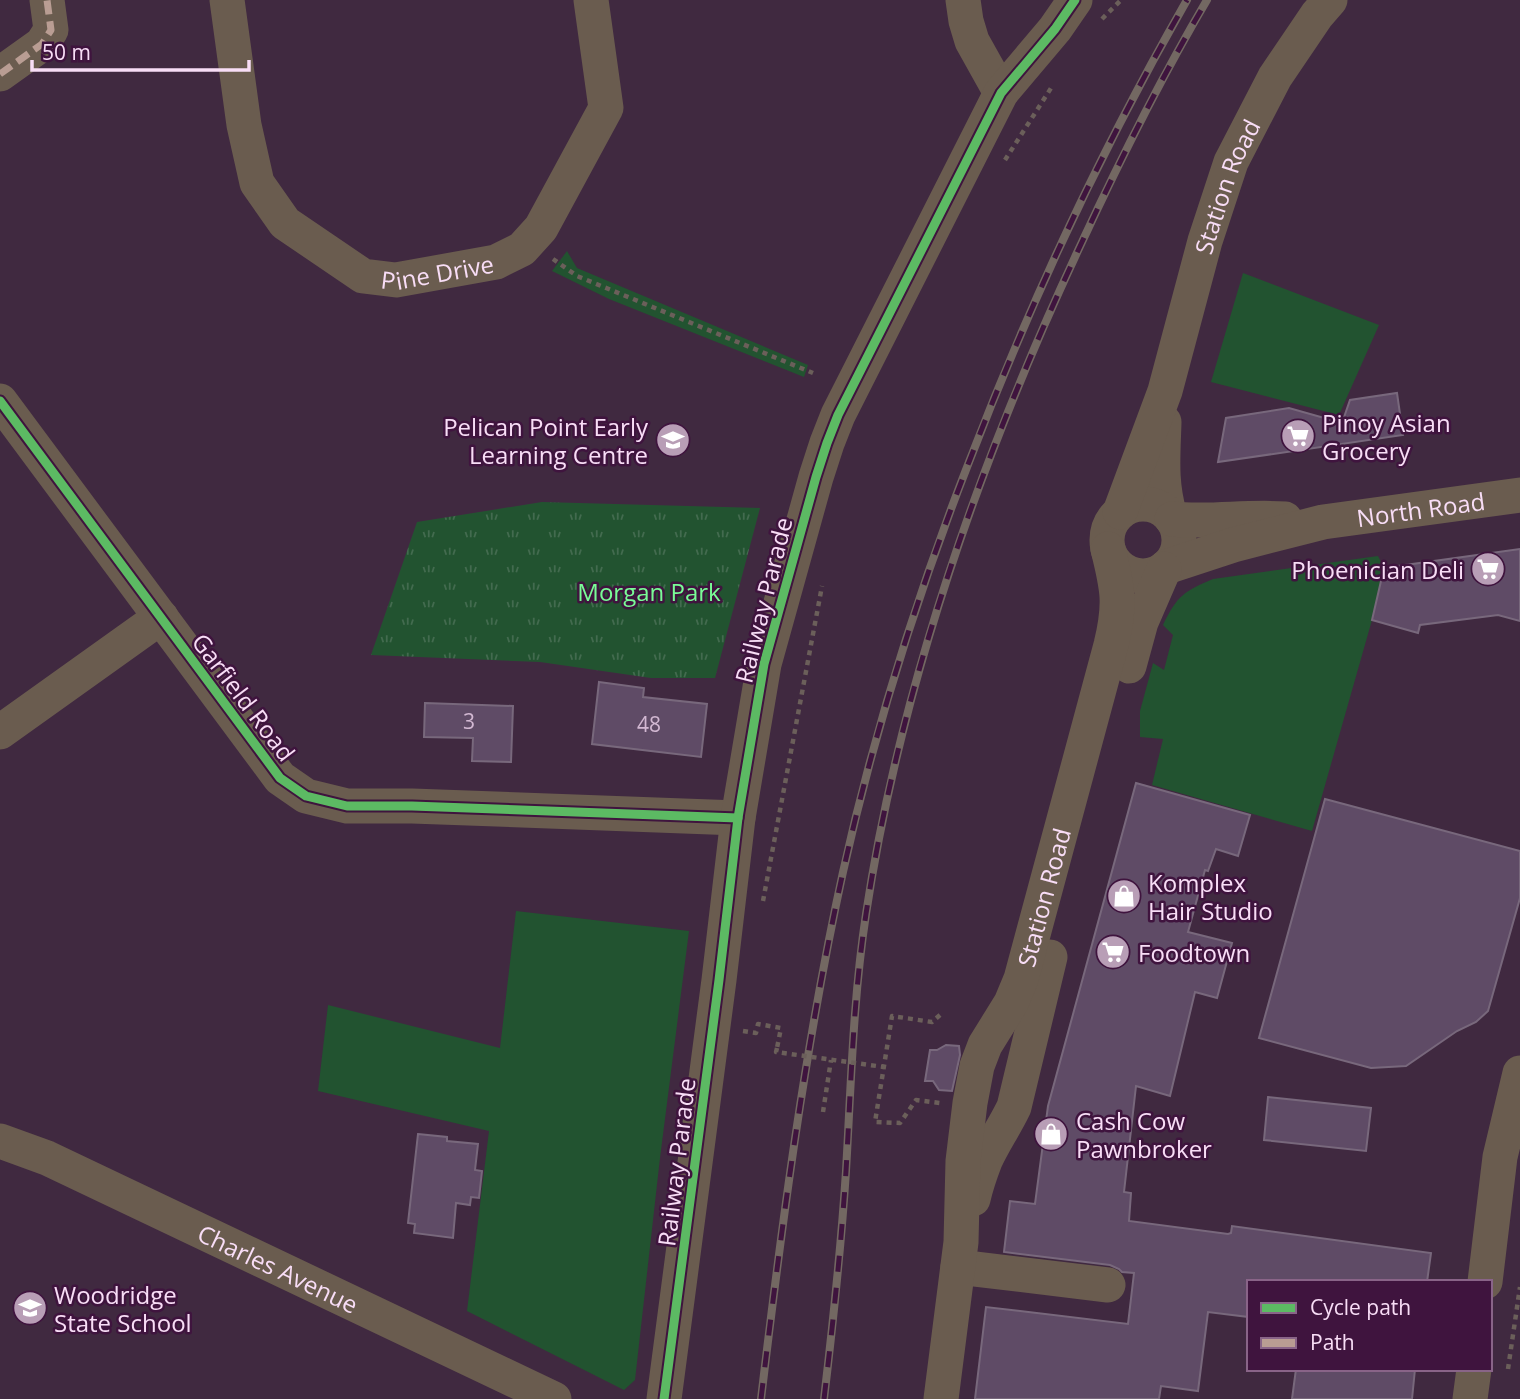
<svg xmlns="http://www.w3.org/2000/svg" width="1520" height="1399" font-family="'Open Sans',sans-serif">
<style>
.green{fill:#225330}
.park{fill:url(#park-tufts)}
.building{fill:#5f4b66;stroke:#78687c;stroke-width:2}
.lines{fill:none;stroke-linecap:round;stroke-linejoin:round}
.path{stroke:#6b5f5a;stroke-width:4.5;stroke-dasharray:5 5;stroke-linecap:butt}
.minor{stroke:#6a5c4f;stroke-width:35}
.rail-casing{stroke:#736862;stroke-width:8}
.rail{stroke:#3f143e;stroke-width:5;stroke-dasharray:16;stroke-linecap:butt}
.path-bridge{stroke:#6b5f5a;stroke-width:4.5;stroke-dasharray:5 5;stroke-linecap:butt}
.quiet{stroke:#b99d93;stroke-width:7;stroke-dasharray:14 7;stroke-linecap:butt}
.cycleway-casing{stroke:#3f143e;stroke-width:13}
.cycleway{stroke:#5cba63;stroke-width:9}
.labels{text-anchor:middle;dominant-baseline:central;stroke-width:5;stroke-linejoin:round;paint-order:stroke}
.number-label{font-size:21px;fill:#d2b8d2}
.street-label{font-size:24px;fill:#f8ddf6;stroke:#3f143e}
.poi-label{font-size:24px;fill:#f8ddf6;stroke:#3f143e;text-anchor:start}
.park-label{font-size:24px;fill:#79fc96;stroke:#3f143e}
</style>
<defs>
<pattern id="park-tufts" width="24" height="20" patternUnits="userSpaceOnUse" patternTransform="scale(1.75)"><rect width="24" height="20" fill="#225330"/><path d="M3 7l-1-3M5 7V3M7 7l1-3M15 17l-1-3M17 17v-4M19 17l1-3" fill="none" stroke="#436b4f"/></pattern>
</defs>
<rect width="100%" height="100%" fill="#402940"/>
<g class="green">
<path d="M567,251L577,268L808,365L804,377L609,299L552,271Z"/>
<path d="M1243,273L1379,325L1339,415L1211,382Z"/>
<path d="M1378,556L1384,568L1372,620L1312,831L1152,785L1163,739L1140,737V711L1153,663L1164,670L1173,635L1163,625C1177,596 1184,591 1213,579Z"/>
<path d="M516,911L689,931L660,1158L635,1380L624,1390L467,1311L489,1131L318,1091L328,1005L500,1048Z"/>
</g>
<path class="park" d="M542,502L760,508L715,678H651L540,662L371,655L417,522Z"/>
<g class="building">
<path d="M1397,393L1403,435L1218,462L1226,418L1289,408L1342,423L1350,400Z"/>
<path d="M1520,549V621L1498,615L1420,625L1418,633L1372,620L1384,568Z"/>
<path d="M599,682L644,688L643,697L707,704L701,757L592,744Z"/>
<path d="M425,703L513,706L511,762L472,761L473,738L424,737Z"/>
<path d="M1136,783L1250,815L1238,856L1216,849L1208,871L1205,870L1188,932L1232,943L1217,998L1195,992L1170,1096L1136,1086L1124,1192L1131,1193L1129,1221L1228,1234L1231,1233L1232,1226L1431,1253L1427,1282H1249V1317L1208,1312L1198,1391L1161,1386L1159,1399H975L986,1307L1128,1324L1134,1273L1122,1272L1119,1269L1110,1265L1004,1252L1010,1201L1035,1204L1048,1106Z"/>
<path d="M1325,799L1520,851V898L1488,1011L1476,1022L1457,1031L1406,1066L1371,1068L1259,1038Z"/>
<path d="M946,1045L959,1046L960,1055L952,1091L939,1090L933,1081H925L930,1050H937Z"/>
<path d="M1268,1097L1371,1108L1366,1151L1264,1140Z"/>
<path d="M418,1134L447,1137V1141L478,1144L475,1170L482,1171L479,1198L471,1197L470,1205L456,1203L453,1238L414,1233L415,1224L408,1223Z"/>
<path d="M1296,1369H1415L1412,1399H1292Z"/>
</g>
<g class="lines">
<g class="path">
<path d="M1102,19L1121,0"/>
<path d="M1005,160L1053,85"/>
<path d="M553,259L577,276L813,373"/>
<path d="M763,901L822,586"/>
<path d="M940,1015L932,1022L892,1016L875,1122L900,1123L916,1100L940,1103"/>
<path d="M743,1031L756,1033L758,1024L781,1028L777,1048"/>
<path d="M823,1112L831,1060"/>
<path d="M1508,1369L1520,1287"/>
</g>
<g class="minor">
<path id="s1" d="M227,0L244,125L257,183L285,223L363,276L396,280L496,262L522,249L541,228L606,108L591,0"/>
<path d="M963,0L966,21L972,41L1001,93"/>
<path d="M0,74L42,44L51,30L47,0"/>
<path d="M0,401L280,778L306,796L347,806H412L738,818"/>
<path d="M1164,422C1163,456 1160,483 1170,516"/>
<circle cx="1143" cy="540" r="36"/>
<path id="s2" d="M1120,512L1165,391L1205,241L1231,162L1275,77L1317,15L1330,0"/>
<path d="M1172,519C1210,523 1247,516 1285,519"/>
<path id="s3" d="M1166,567L1233,545L1323,522L1520,495"/>
<path d="M1129,666L1141,622L1164,569"/>
<path d="M0,732L161,617"/>
<path id="s4" d="M0,1141L47,1158L554,1399"/>
<path d="M973,1199C976,1186 980,1174 985,1161C993,1143 1005,1126 1014,1107L1050,957"/>
<path d="M958,1267L1108,1285"/>
<path d="M1485,1282L1500,1157L1520,1073"/>
<path d="M664,1399L719,980L738,818L764,664L816,477L827,443L838,415L1001,93L1055,29L1075,0"/>
<path id="s5" d="M941,1399L961,1242L963,1161L970,1103L977,1066L985,1045L1011,1003L1021,979L1111,645C1121,604 1118,589 1108,549"/>
<path d="M1470,1399L1474,1369"/>
</g>
<g class="rail-casing">
<g id="rail">
<path d="M761,1399C782,1223 805,1046 843,872C874,732 917,595 969,462C1030,303 1102,148 1187,0"/>
<path d="M824,1399C833,1323 841,1248 846,1171C851,1086 853,999 866,914C901,681 982,455 1082,242C1120,160 1161,78 1207,0"/>
</g>
</g>
<use href="#rail" class="rail"/>
<path class="path-bridge" d="M777,1048L776,1052L884,1067"/>
<path class="quiet" d="M0,74L42,44L51,30L47,0"/>
<g class="cycleway-casing">
<g id="cycleway">
<path d="M0,401L280,778L306,796L347,806H412L738,818"/>
<path d="M664,1399L719,980L738,818L764,664L816,477L827,443L838,415L1001,93L1055,29L1075,0"/>
</g>
</g>
<use href="#cycleway" class="cycleway"/>
</g>
<defs>
<g id="supermarket-disc" transform="scale(1.75)"><circle r="9.5" fill="#b89eb6" stroke="#3f143e"/><path d="M-6-5.5h2.5l.6 2H6L4.5 2H-2.5L-4.4-4H-6ZM-1.5 3.2a1.3 1.3 0 1 0 .1 0ZM3 3.2a1.3 1.3 0 1 0 .1 0Z" fill="#fff"/></g>
<g id="school-disc" transform="scale(1.75)"><circle r="9.5" fill="#b89eb6" stroke="#3f143e"/><path d="M0-5L7-2L0 1L-7-2ZM-4 1L0 2.5L4 1V4Q0 6-4 4Z" fill="#fff"/></g>
<g id="shop-disc" transform="scale(1.75)"><circle r="9.5" fill="#b89eb6" stroke="#3f143e"/><path d="M-5-2.5h2.3a2.7 3.5 0 0 1 5.4 0H5L5.5 6h-11ZM-1.5-2.5h3a1.5 2.3 0 0 0-3 0Z" fill="#fff"/></g>
</defs>
<g fill-rule="evenodd">
<use href="#supermarket-disc" x="1298" y="436"/>
<use href="#school-disc" x="673" y="440"/>
<use href="#supermarket-disc" x="1488" y="569"/>
<use href="#shop-disc" x="1124" y="896"/>
<use href="#supermarket-disc" x="1113" y="952"/>
<use href="#shop-disc" x="1051" y="1134"/>
<use href="#school-disc" x="30" y="1308"/>
</g>
<g class="labels">
<g class="number-label">
<text x="469" y="721">3</text>
<text x="649" y="724">48</text>
</g>
<g class="street-label">
<text stroke="none"><textPath href="#s2" startOffset="343">Station Road</textPath></text>
<text stroke="none"><textPath href="#s1" startOffset="404">Pine Drive</textPath></text>
<text stroke="none"><textPath href="#s3" startOffset="262">North Road</textPath></text>
<text transform="translate(763 600) rotate(-76)">Railway Parade</text>
<text transform="translate(244 697) rotate(53)">Garfield Road</text>
<text stroke="none"><textPath href="#s5" startOffset="518">Station Road</textPath></text>
<text transform="translate(676 1162) rotate(-83)">Railway Parade</text>
<text stroke="none"><textPath href="#s4" startOffset="306">Charles Avenue</textPath></text>
</g>
<g class="poi-label">
<text x="1322" y="422">Pinoy Asian<tspan x="1322" dy="28">Grocery</tspan></text>
<text x="648" y="426" text-anchor="end">Pelican Point Early<tspan x="648" dy="28">Learning Centre</tspan></text>
<text x="1464" y="569" text-anchor="end">Phoenician Deli</text>
<text x="1148" y="882">Komplex<tspan x="1148" dy="28">Hair Studio</tspan></text>
<text x="1138" y="952">Foodtown</text>
<text x="1076" y="1120">Cash Cow<tspan x="1076" dy="28">Pawnbroker</tspan></text>
<text x="54" y="1294">Woodridge<tspan x="54" dy="28">State School</tspan></text>
</g>
<g class="park-label">
<text x="649" y="591">Morgan Park</text>
</g>
</g>
<rect x="1247" y="1280" width="245" height="91" fill="#3f143e" stroke="#896488" stroke-width="2"/>
<rect x="1261" y="1303" width="35" height="10" fill="#5cba63" stroke="#896488" stroke-width="2"/>
<text x="1310" y="1315" font-size="21" fill="#f8ddf6">Cycle path</text>
<rect x="1261" y="1338" width="35" height="10" fill="#b99d93" stroke="#896488" stroke-width="2"/>
<text x="1310" y="1350" font-size="21" fill="#f8ddf6">Path</text>
<path d="M32 60v10h217v-10" fill="none" stroke="#f8ddf6" stroke-width="3.5"/>
<text x="42" y="60" font-size="21" fill="#f8ddf6" stroke="#3f143e" stroke-width="5" paint-order="stroke">50 m</text>
</svg>
